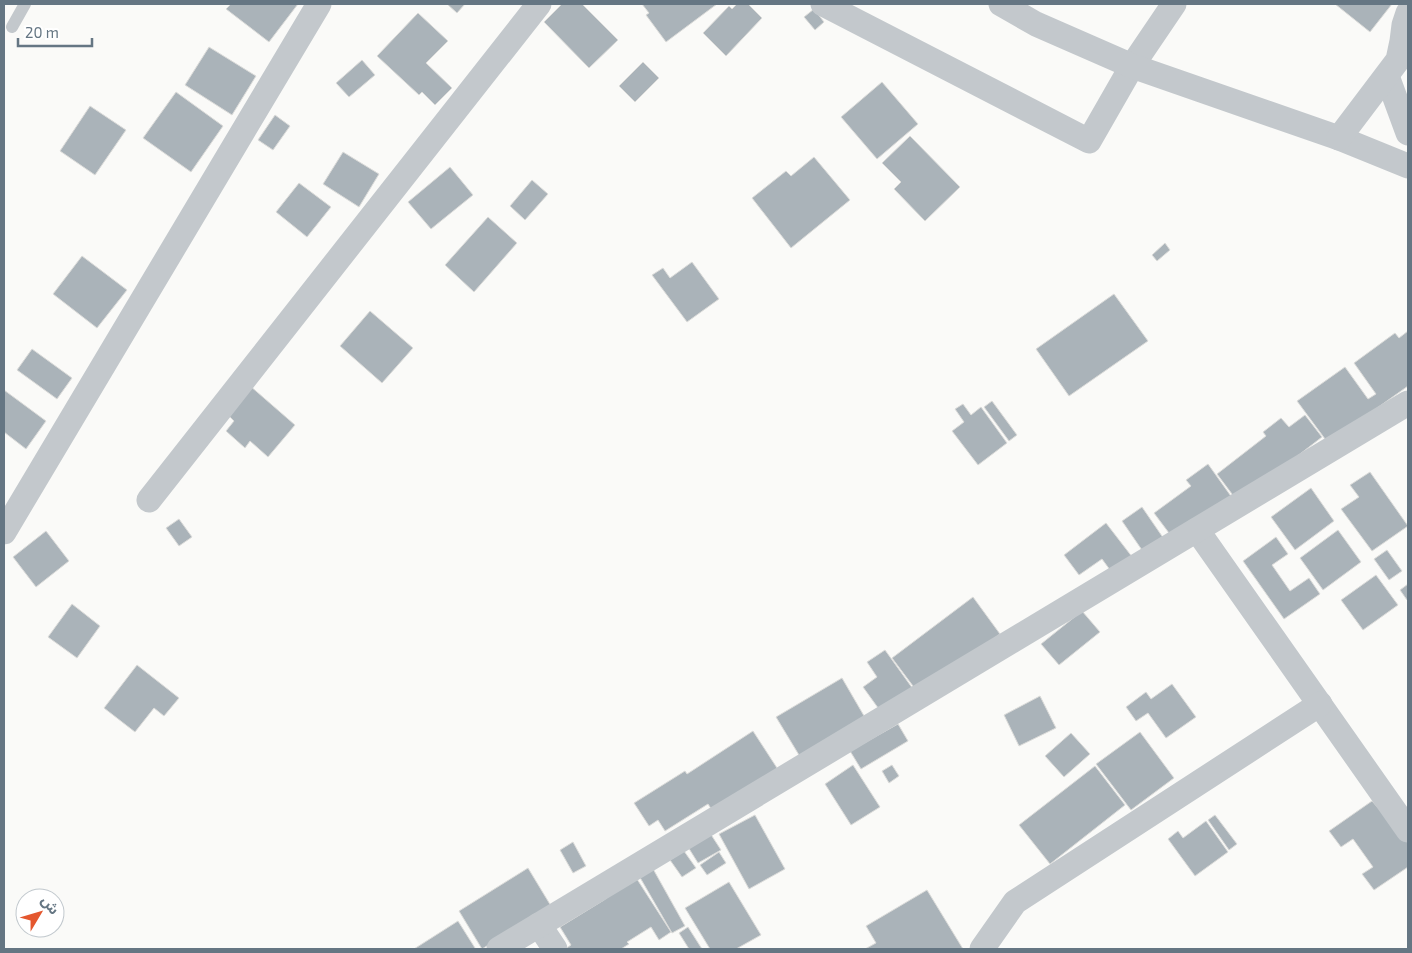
<svg xmlns="http://www.w3.org/2000/svg" width="1412" height="953" font-family="'Exo 2','Noto Sans Arabic',sans-serif">
<style>
.building{fill:#aab3b9;stroke:#dcdcda}
.lines{fill:none;stroke-linecap:round;stroke-linejoin:round}
.service{stroke:#c3c8cc;stroke-width:12}
.minor{stroke:#c3c8cc;stroke-width:25}
</style>
<rect width="100%" height="100%" fill="#fafaf8"/>
<g class="building">
<path d="M231,4H298L269,42L226,9Z"/>
<path d="M447,4H465L457,13Z"/>
<path d="M562,4H582L618,40L589,68L544,22Z"/>
<path d="M642,4H717L666,42L646,15L649,13Z"/>
<path d="M737,4H748L762,18L726,56L703,33L729,6L732,9Z"/>
<path d="M1335,4H1392L1370,32Z"/>
<path d="M814,9L824,22L815,30L804,17Z"/>
<path d="M418,13L448,41L426,63L452,88L435,105L422,92L419,95L377,56Z"/>
<path d="M209,47L256,76L232,115L185,85Z"/>
<path d="M362,60L375,75L349,97L336,83Z"/>
<path d="M643,62L659,78L635,102L619,86Z"/>
<path d="M882,82L918,124L877,159L841,117Z"/>
<path d="M176,92L223,126L191,172L143,138Z"/>
<path d="M90,106L126,130L95,175L60,151Z"/>
<path d="M275,115L290,126L273,150L258,140Z"/>
<path d="M910,136L960,187L925,221L894,189L901,182L882,163Z"/>
<path d="M343,152L379,174L359,207L323,184Z"/>
<path d="M814,157L850,200L791,248L752,198L786,171L791,176Z"/>
<path d="M450,167L473,195L431,229L408,202Z"/>
<path d="M532,180L548,194L525,220L510,206Z"/>
<path d="M299,183L331,207L307,237L276,212Z"/>
<path d="M488,217L517,243L474,292L445,265Z"/>
<path d="M1165,243L1170,250L1157,261L1152,255Z"/>
<path d="M82,256L127,290L97,328L53,294Z"/>
<path d="M692,262L719,299L687,322L652,275L663,268L670,278Z"/>
<path d="M1114,294L1148,341L1069,396L1036,349Z"/>
<path d="M370,311L413,348L382,383L340,346Z"/>
<path d="M1408,331V386L1328,443L1297,401L1345,367L1368,399L1376,394L1354,363L1395,333L1399,338Z"/>
<path d="M32,349L72,378L57,399L17,370Z"/>
<path d="M249,385L295,425L268,457L250,441L245,448L226,431L234,421L225,412Z"/>
<path d="M4,390L46,421L26,449L4,432Z"/>
<path d="M992,401L1017,435L1009,441L984,407Z"/>
<path d="M963,404L971,415L981,407L1007,443L978,465L952,431L964,422L955,409Z"/>
<path d="M1305,415L1322,437L1238,502L1217,474L1266,436L1263,432L1281,418L1289,427Z"/>
<path d="M1208,464L1233,499L1175,541L1154,513L1191,486L1186,480Z"/>
<path d="M1370,472L1408,526L1372,551L1341,509L1359,497L1350,485Z"/>
<path d="M1311,488L1334,521L1295,550L1271,517Z"/>
<path d="M1142,507L1164,539L1144,553L1122,521Z"/>
<path d="M179,519L192,537L179,546L166,528Z"/>
<path d="M1106,523L1133,558L1113,574L1102,559L1079,575L1064,555Z"/>
<path d="M1338,530L1361,562L1323,590L1300,558Z"/>
<path d="M46,531L69,561L36,587L13,557Z"/>
<path d="M1276,537L1288,554L1272,565L1290,591L1309,578L1320,594L1284,619L1243,561Z"/>
<path d="M1387,550L1402,571L1389,580L1374,559Z"/>
<path d="M1376,575L1398,605L1363,630L1341,600Z"/>
<path d="M1408,584V599L1407,600L1400,590Z"/>
<path d="M973,597L1000,634L919,694L892,658Z"/>
<path d="M72,604L100,626L77,658L48,637Z"/>
<path d="M1082,611L1100,632L1059,665L1041,644Z"/>
<path d="M885,650L913,689L881,712L863,687L877,677L867,662Z"/>
<path d="M137,665L179,698L164,716L154,708L135,732L104,708Z"/>
<path d="M842,678L867,721L802,760L776,717Z"/>
<path d="M1172,684L1196,717L1166,738L1148,713L1136,721L1126,707L1146,692L1151,699Z"/>
<path d="M1040,696L1056,728L1019,746L1004,715Z"/>
<path d="M898,724L908,741L861,769L850,751Z"/>
<path d="M753,731L779,771L714,813L708,804L665,831L658,820L649,826L634,803L685,771L687,774Z"/>
<path d="M1140,732L1174,778L1131,810L1096,764Z"/>
<path d="M1071,733L1090,754L1064,777L1045,756Z"/>
<path d="M853,765L880,807L851,825L825,784Z"/>
<path d="M892,765L899,776L889,783L882,771Z"/>
<path d="M1095,766L1125,805L1050,864L1019,825Z"/>
<path d="M1372,801L1408,841V867L1374,890L1362,874L1373,867L1353,839L1341,847L1329,831Z"/>
<path d="M755,815L785,869L749,889L719,834Z"/>
<path d="M1215,815L1237,844L1229,850L1208,820Z"/>
<path d="M1206,821L1228,852L1195,876L1168,839L1178,831L1183,838Z"/>
<path d="M710,833L721,850L698,863L688,847Z"/>
<path d="M573,842L586,866L573,873L560,850Z"/>
<path d="M684,851L696,868L682,877L670,860Z"/>
<path d="M719,852L726,863L707,875L700,865Z"/>
<path d="M652,867L685,926L672,933L638,874Z"/>
<path d="M528,868L551,906L482,949L459,911Z"/>
<path d="M635,876L671,932L659,940L651,927L627,942L629,944L621,949H565L571,945L560,927L604,900Z"/>
<path d="M729,882L761,935L736,949H710L685,908Z"/>
<path d="M927,890L963,949H865L876,943L866,926Z"/>
<path d="M458,921L475,948L473,949H414Z"/>
<path d="M688,927L702,949H689L679,933Z"/>
</g>
<g class="lines">
<path class="service" d="M12,27L25,4"/>
<g class="minor">
<path d="M823,4L1089,141L1132,66L1174,4"/>
<path d="M1001,4L1036,24L1132,66L1339,138L1408,166"/>
<path d="M1387,76L1408,133"/>
<path d="M1339,138L1398,60L1402,41L1404,25L1408,13"/>
<path d="M149,500L539,4"/>
<path d="M1197,530L1408,830"/>
<path d="M4,532L319,4"/>
<path d="M539,925L555,949"/>
<path d="M499,949L1408,403"/>
<path d="M982,949L1015,902L1320,704"/>
</g>
</g>
<rect width="1412" height="953" fill="none" stroke="#657683" stroke-width="10"/>
<g transform="translate(40 913) rotate(52)"><circle r="24" fill="#ffffff" stroke="#c1c8cd"/>
<path d="M0-4L9 19L0 12L-9 19Z" fill="#e4572e"/>
<text y="-8" font-size="14" font-weight="bold" text-anchor="middle" fill="#657683">ش</text>
</g>
<path d="M18 38v8h74v-8" fill="none" stroke="#657683" stroke-width="2.5"/>
<text x="25" y="38" font-size="15" fill="#657683" stroke="#ffffff" stroke-width="4" paint-order="stroke">20 m</text>
</svg>
